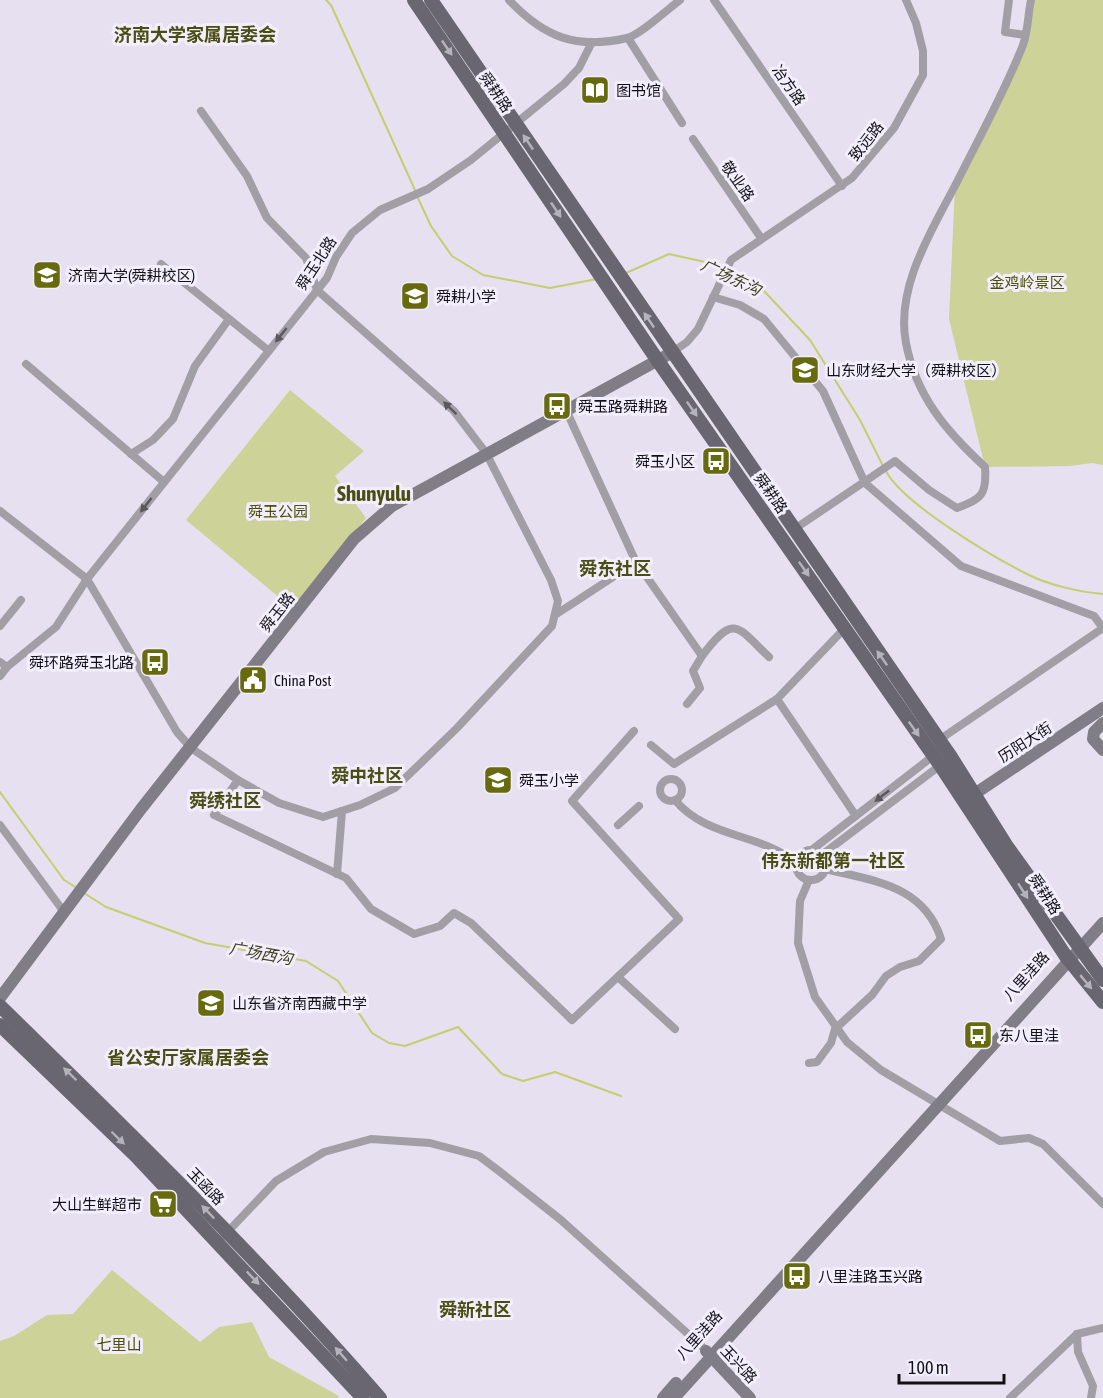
<svg xmlns="http://www.w3.org/2000/svg" width="1103" height="1398" font-family="'Asap Condensed','Noto Sans SC',sans-serif">
<style>
.green{fill:#cdd298}
.lines{fill:none;stroke-linecap:round;stroke-linejoin:round}
.stream{stroke:#c7cd6f;stroke-width:2}
.street{stroke:#a19ea5;stroke-width:8}
.secondary{stroke:#807d86;stroke-width:12}
.primary{stroke:#696671;stroke-width:14}
.oneway{fill:#b5b1be}
.oneway2{fill:#5a575d}
.labels{text-anchor:middle;dominant-baseline:central;stroke-width:6;stroke-linejoin:round;paint-order:stroke}
.street-label{font-size:15px;fill:#121015;stroke:#f3eefd}
.poi-label{font-size:15px;fill:#121015;stroke:#f3eefd;text-anchor:start}
.park-label{font-size:15px;fill:#4c4f04;stroke:#f3eefd}
.water-label{font-size:16px;font-style:italic;fill:#3e4018;stroke:#f3eefd}
.quarter-label{font-size:18px;font-weight:bold;fill:#4b4e12;stroke:#f3eefd}
.district-label{font-size:21px;font-weight:bold;fill:#4b4e12;stroke:#f3eefd}
</style>
<rect width="100%" height="100%" fill="#e6e0f0"/>
<g class="green">
<path d="M1031,0H1103V465L1092,463L1070,466L985,467L949,319L955,186L1024,42Z"/>
<path d="M290,390L364,451L335,476L366,518L293,609L186,520Z"/>
<path d="M112,1270L200,1342L219,1327L252,1322L269,1357L339,1396L338,1398H0V1341L14,1336L47,1315L73,1314Z"/>
</g>
<g class="lines">
<g class="stream">
<path d="M326,0L331,5L415,190"/>
<path d="M417,196L431,226L452,256L483,275L550,288L597,279"/>
<path d="M626,273L669,254L705,262L764,291L810,340L860,420L883,466"/>
<path d="M886,471C902,503 993,557 1027,574C1048,585 1080,592 1103,594"/>
<path d="M0,792L64,880L77,888"/>
<path d="M84,893L106,907L205,943L306,961L338,981L372,1033L389,1043L405,1046L458,1027L502,1074L523,1081L555,1072L621,1096"/>
</g>
<g class="street">
<path d="M509,0C544,37 576,50 627,38C640,35 668,9 680,0"/>
<path d="M714,0L842,186"/>
<path d="M1009,0L1005,32L1025,35"/>
<path d="M628,38L682,123"/>
<path d="M201,111L247,176L267,218L306,258L317,290L454,411L486,453L551,580L558,601L552,626L457,728L395,788L360,805L323,817L279,803L238,780"/>
<path d="M693,139L761,238"/>
<path d="M161,264L269,351"/>
<path d="M713,297L740,305L764,319L823,391L865,483L961,566L1094,616L1103,628"/>
<path d="M671,353L687,342L698,329L731,260L852,178L894,128L923,75V51L916,23L906,0"/>
<path d="M26,364L164,482"/>
<path d="M131,454L153,440L173,419L195,366L229,319"/>
<path d="M0,511L87,579L177,732L191,748L238,780L214,815L346,878L371,909L414,934L440,926L454,913L471,923L572,1020L679,919L572,801L634,731"/>
<path d="M793,530L895,461L929,490L957,508C982,499 987,494 985,467C946,431 916,396 906,343C895,286 933,229 958,180C980,136 1005,91 1023,45C1028,31 1028,14 1031,0"/>
<path d="M635,560L702,656C735,612 737,627 769,657"/>
<path d="M555,615L630,566L635,560L566,410"/>
<path d="M0,626L21,600"/>
<path d="M0,662L7,667L0,676"/>
<path d="M7,667L56,627L87,579L327,278L336,257L352,233L380,210L428,189L471,160L564,84L579,68L592,42"/>
<path d="M777,699L856,816"/>
<path d="M687,704L700,688L693,671L702,656"/>
<path d="M939,740L1103,628"/>
<path d="M651,745L674,764L777,699L844,629"/>
<circle cx="671" cy="790" r="11"/>
<path d="M675,800C707,839 762,833 796,863"/>
<path d="M0,825L64,912"/>
<path d="M618,825L639,806"/>
<path d="M813,849L937,753"/>
<circle cx="811" cy="865" r="15"/>
<path d="M823,854L942,764"/>
<path d="M337,874L342,811"/>
<path d="M809,880L800,901L798,943L815,997L847,1042L881,1070L1000,1141L1029,1138L1043,1144L1103,1204"/>
<path d="M618,977L675,1029"/>
<path d="M809,1063L817,1062L831,1043L835,1029L872,995L886,976L900,967L919,961L941,939C924,885 873,881 826,869"/>
<path d="M218,1242L276,1181L324,1152L371,1139L430,1143L479,1156L499,1171L561,1220L706,1350"/>
<path d="M1077,1334L1078,1352L1093,1386L1091,1398"/>
<path d="M1010,1398L1077,1334L1103,1328"/>
</g>
<g class="secondary">
<path d="M1103,723L1094,732L1093,739L1103,750"/>
<path d="M967,799L1103,708"/>
<path d="M0,998L141,809L354,539L392,506L671,353"/>
<path d="M706,1351L750,1398"/>
<path d="M663,1398L676,1383"/>
<path d="M674,1398L1103,923"/>
</g>
<g class="primary">
<path d="M414,0L658,361L940,765L1065,955L1103,1002"/>
<path d="M431,0L951,757L1006,845L1103,980"/>
<path d="M0,1006C130,1133 260,1260 380,1398"/>
<path d="M0,1025L136,1156L363,1398"/>
</g>
</g>
<defs><path id="oneway-solid" d="M-6-.8H1V-3.2L6.5 0L1 3.2V.8H-6Z" transform="scale(1.5)"/></defs>
<g class="oneway">
<use href="#oneway-solid" transform="translate(447 48) rotate(56)"/>
<use href="#oneway-solid" transform="translate(528 142) rotate(-124)"/>
<use href="#oneway-solid" transform="translate(556 210) rotate(56)"/>
<use href="#oneway-solid" transform="translate(649 320) rotate(-124)"/>
<use href="#oneway-solid" transform="translate(692 409) rotate(55)"/>
<use href="#oneway-solid" transform="translate(804 569) rotate(55)"/>
<use href="#oneway-solid" transform="translate(882 658) rotate(-125)"/>
<use href="#oneway-solid" transform="translate(914 729) rotate(55)"/>
<use href="#oneway-solid" transform="translate(1023 891) rotate(57)"/>
<use href="#oneway-solid" transform="translate(1086 982) rotate(50)"/>
<use href="#oneway-solid" transform="translate(70 1074) rotate(-136)"/>
<use href="#oneway-solid" transform="translate(118 1138) rotate(44)"/>
<use href="#oneway-solid" transform="translate(208 1212) rotate(-134)"/>
<use href="#oneway-solid" transform="translate(253 1278) rotate(46)"/>
<use href="#oneway-solid" transform="translate(341 1354) rotate(-131)"/>
</g>
<g class="oneway2">
<use href="#oneway-solid" transform="translate(281 335) rotate(128)"/>
<use href="#oneway-solid" transform="translate(450 408) rotate(-136)"/>
<use href="#oneway-solid" transform="translate(146 505) rotate(128)"/>
<use href="#oneway-solid" transform="translate(882 796) rotate(142)"/>
</g>
<defs>
<g id="library-square" transform="scale(1.5)"><rect x="-9" y="-9" width="18" height="18" rx="4" fill="#676b0d" stroke="#f3eefd"/><path d="M-6-4Q-3-5.5-.7-3.5V5Q-3 3-6 4ZM6-4Q3-5.5 .7-3.5V5Q3 3 6 4Z" fill="#fff"/></g>
<g id="university-square" transform="scale(1.5)"><rect x="-9" y="-9" width="18" height="18" rx="4" fill="#676b0d" stroke="#f3eefd"/><path d="M0-5L7-2L0 1L-7-2ZM-4 1L0 2.5L4 1V4Q0 6-4 4Z" fill="#fff"/></g>
<g id="school-square" transform="scale(1.5)"><rect x="-9" y="-9" width="18" height="18" rx="4" fill="#676b0d" stroke="#f3eefd"/><path d="M0-5L7-2L0 1L-7-2ZM-4 1L0 2.5L4 1V4Q0 6-4 4Z" fill="#fff"/></g>
<g id="bus-square" transform="scale(1.5)"><rect x="-9" y="-9" width="18" height="18" rx="4" fill="#676b0d" stroke="#f3eefd"/><path d="M-5-6H5V4H4V6H2V4H-2V6H-4V4H-5ZM-3.5-4V0h7V-4ZM-3.5 1.2v1.5H-2V1.2ZM2 1.2v1.5H3.5V1.2Z" fill="#fff"/></g>
<g id="civic-square" transform="scale(1.5)"><rect x="-9" y="-9" width="18" height="18" rx="4" fill="#676b0d" stroke="#f3eefd"/><path d="M-.6-6.5H3V-4.5H.6V-3L4-1V1h2V6H-6V1h2V-1L-.6-3ZM-1.2 2.5V6h2.4V2.5Z" fill="#fff"/></g>
<g id="supermarket-square" transform="scale(1.5)"><rect x="-9" y="-9" width="18" height="18" rx="4" fill="#676b0d" stroke="#f3eefd"/><path d="M-6-5.5h2.5l.6 2H6L4.5 2H-2.5L-4.4-4H-6ZM-1.5 3.2a1.3 1.3 0 1 0 .1 0ZM3 3.2a1.3 1.3 0 1 0 .1 0Z" fill="#fff"/></g>
</defs>
<g fill-rule="evenodd">
<use href="#library-square" x="595" y="90"/>
<use href="#university-square" x="47" y="275"/>
<use href="#school-square" x="415" y="296"/>
<use href="#university-square" x="805" y="370"/>
<use href="#bus-square" x="557" y="406"/>
<use href="#bus-square" x="716" y="461"/>
<use href="#bus-square" x="155" y="662"/>
<use href="#civic-square" x="253" y="680"/>
<use href="#school-square" x="498" y="780"/>
<use href="#school-square" x="211" y="1003"/>
<use href="#bus-square" x="978" y="1035"/>
<use href="#supermarket-square" x="163" y="1204"/>
<use href="#bus-square" x="797" y="1276"/>
</g>
<g class="labels">
<g class="street-label">
<text transform="translate(789 85) rotate(55)">冶方路</text>
<text transform="translate(496 92) rotate(56)">舜耕路</text>
<text transform="translate(866 141) rotate(-52)">致远路</text>
<text transform="translate(738 181) rotate(55)">敬业路</text>
<text transform="translate(316 263) rotate(-57)">舜玉北路</text>
<text transform="translate(771 493) rotate(55)">舜耕路</text>
<text transform="translate(277 612) rotate(-52)">舜玉路</text>
<text transform="translate(1025 742) rotate(-33)">历阳大街</text>
<text transform="translate(1045 894) rotate(57)">舜耕路</text>
<text transform="translate(1026 976) rotate(-48)">八里洼路</text>
<text transform="translate(206 1186) rotate(46)">玉函路</text>
<text transform="translate(699 1335) rotate(-48)">八里洼路</text>
<text transform="translate(739 1364) rotate(47)">玉兴路</text>
</g>
<g class="poi-label">
<text x="616" y="90">图书馆</text>
<text x="68" y="275">济南大学(舜耕校区)</text>
<text x="436" y="296">舜耕小学</text>
<text x="826" y="370">山东财经大学（舜耕校区）</text>
<text x="578" y="406">舜玉路舜耕路</text>
<text x="695" y="461" text-anchor="end">舜玉小区</text>
<text x="134" y="662" text-anchor="end">舜环路舜玉北路</text>
<text x="274" y="680">China Post</text>
<text x="519" y="780">舜玉小学</text>
<text x="232" y="1003">山东省济南西藏中学</text>
<text x="999" y="1035">东八里洼</text>
<text x="142" y="1204" text-anchor="end">大山生鲜超市</text>
<text x="818" y="1276">八里洼路玉兴路</text>
</g>
<g class="park-label">
<text x="1027" y="282">金鸡岭景区</text>
<text x="278" y="511">舜玉公园</text>
<text x="119" y="1344">七里山</text>
</g>
<g class="water-label">
<text transform="translate(731 277) rotate(25)">广场东沟</text>
<text transform="translate(261 953) rotate(10)">广场西沟</text>
</g>
<g class="quarter-label">
<text x="195" y="34">济南大学家属居委会</text>
<text x="615" y="568">舜东社区</text>
<text x="367" y="775">舜中社区</text>
<text x="225" y="800">舜绣社区</text>
<text x="833" y="860">伟东新都第一社区</text>
<text x="188" y="1057">省公安厅家属居委会</text>
<text x="475" y="1309">舜新社区</text>
</g>
<g class="district-label">
<text x="374" y="493">Shunyulu</text>
</g>
</g>
<path d="M899 1374v9h105v-9" fill="none" stroke="#121015" stroke-width="3"/>
<text x="908" y="1374" font-size="18" fill="#121015" stroke="#f3eefd" stroke-width="4.5" paint-order="stroke">100 m</text>
</svg>
